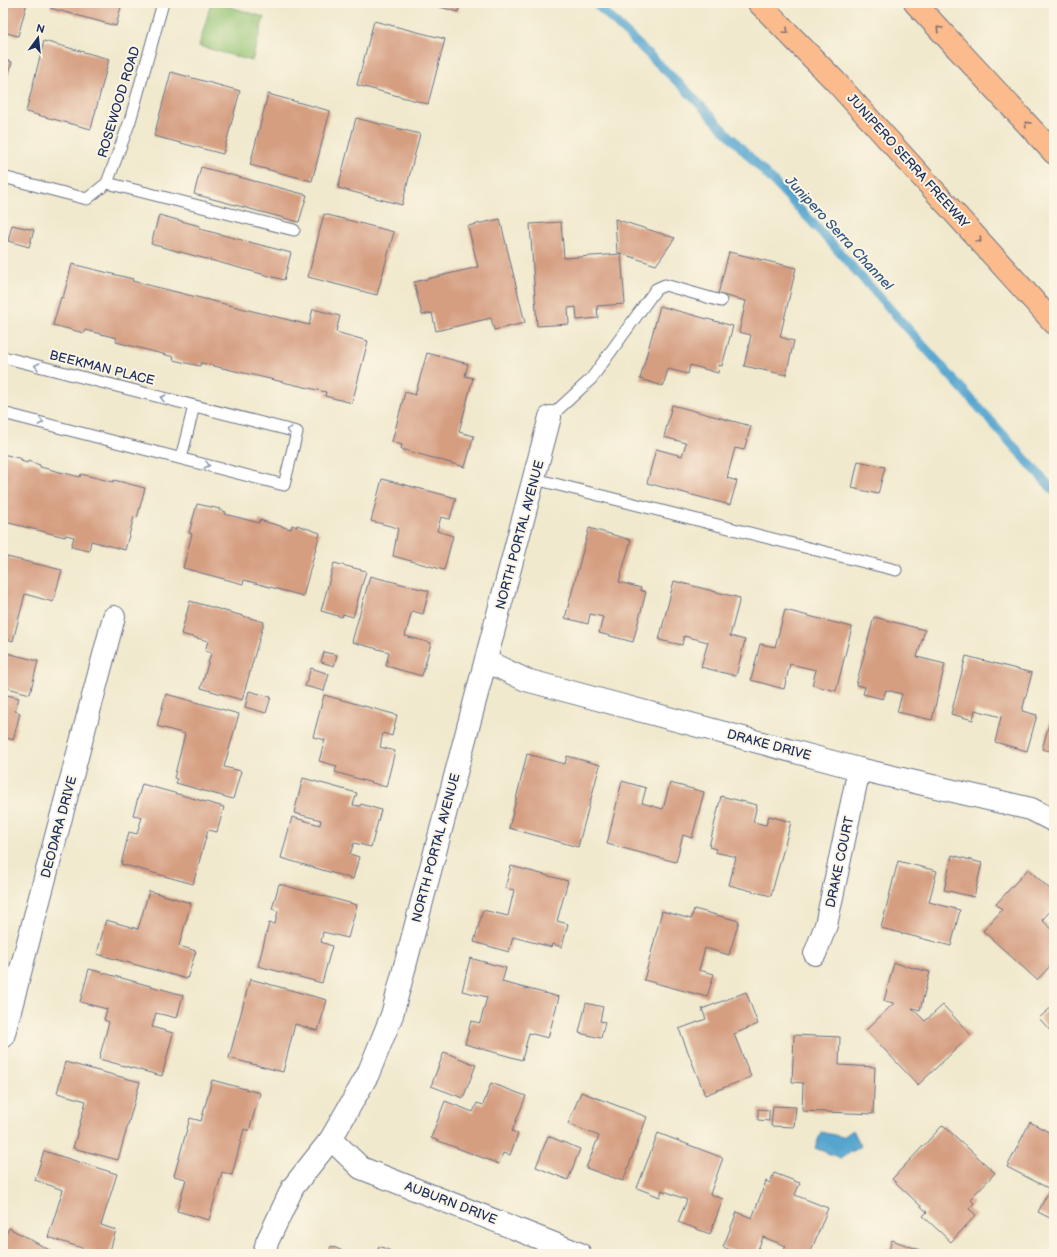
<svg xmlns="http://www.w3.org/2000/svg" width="1057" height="1257" font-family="'Balsamiq Sans',sans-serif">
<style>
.green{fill:#93c372;stroke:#577968}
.water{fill:#54a5cf;stroke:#386a96}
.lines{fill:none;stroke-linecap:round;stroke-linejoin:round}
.stream{stroke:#54a5cf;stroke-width:9}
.building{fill:#d59e81}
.lane-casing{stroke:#667085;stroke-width:13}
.street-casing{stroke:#667085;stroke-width:24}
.highway-casing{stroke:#667085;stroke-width:24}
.lane{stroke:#fff;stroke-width:11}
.street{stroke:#fff;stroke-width:22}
.highway{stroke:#fbbb8c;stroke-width:22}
.oneway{stroke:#806e73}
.oneway2{stroke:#8d97ae}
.labels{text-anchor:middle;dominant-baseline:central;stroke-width:4;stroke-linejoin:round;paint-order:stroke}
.street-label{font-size:13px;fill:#1b2f5e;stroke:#fcf5e5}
.water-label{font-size:14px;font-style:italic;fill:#2f5886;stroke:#fcf5e5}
</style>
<rect width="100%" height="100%" fill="#fcf5e5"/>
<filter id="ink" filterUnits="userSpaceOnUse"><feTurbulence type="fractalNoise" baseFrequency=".025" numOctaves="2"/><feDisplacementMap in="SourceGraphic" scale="8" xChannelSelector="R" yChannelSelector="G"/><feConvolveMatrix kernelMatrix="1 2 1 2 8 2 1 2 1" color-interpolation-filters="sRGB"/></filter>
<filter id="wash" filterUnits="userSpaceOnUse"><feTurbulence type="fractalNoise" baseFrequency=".012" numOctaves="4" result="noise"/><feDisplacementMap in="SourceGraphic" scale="16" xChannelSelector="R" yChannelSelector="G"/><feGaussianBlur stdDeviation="0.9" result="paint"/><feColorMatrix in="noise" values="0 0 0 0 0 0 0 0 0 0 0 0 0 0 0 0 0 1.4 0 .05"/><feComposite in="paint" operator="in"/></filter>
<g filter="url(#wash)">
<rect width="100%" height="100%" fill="#f0e9cd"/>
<path class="green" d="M211,3H217L264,17L252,61L199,46Z"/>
<path class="water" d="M853,1130L861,1146L840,1158L815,1148L821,1132L843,1137Z"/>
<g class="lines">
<path class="stream" d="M595,3L687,91L812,222L1054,491"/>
</g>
<g id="blocks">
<g class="building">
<path d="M3,3H27L18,36L3,32Z"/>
<path d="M52,3H122L116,26L50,8Z"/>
<path d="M426,3H460L458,12Z"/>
<path d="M374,21L445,39L428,104L357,85Z"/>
<path d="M44,41L109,59L91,129L26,112Z"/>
<path d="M3,59L12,62L3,95Z"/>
<path d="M171,72L240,91L223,154L154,136Z"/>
<path d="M268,94L330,111L312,181L250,165Z"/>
<path d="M356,118L420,134L402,205L338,188Z"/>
<path d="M201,167L307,195L299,222L194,194Z"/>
<path d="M324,214L394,232L377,295L308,277Z"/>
<path d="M159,215L200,226V229L291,253L284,280L151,244Z"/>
<path d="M500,219L525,323L494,330L491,318L436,331L432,313L422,315L414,282L478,267L468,226Z"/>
<path d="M615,219L675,238L656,265L617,252Z"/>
<path d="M561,222L564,258L621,254L625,304L597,306L598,318L577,320L576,307L568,308L569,324L537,326L530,224Z"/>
<path d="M12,225L34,230L29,247L8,241Z"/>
<path d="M729,252L796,268L780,337L794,341L786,375L744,366L751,335L739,332L746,301L718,294Z"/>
<path d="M72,264L133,279L132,281L309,325L313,309L340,316L336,332L368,341L352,403L325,396L326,392L201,363L200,366L173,360L174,357L116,342L117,338L85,330L84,333L53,325L61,297L63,298Z"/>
<path d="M660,306L733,326L722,366L719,365L718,373L690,365L688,374L668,369L663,386L640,379Z"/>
<path d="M427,353L468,364L465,376L473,378L459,432L474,436L465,467L401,449L402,445L392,442L405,392L415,395Z"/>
<path d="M672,405L751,426L744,450L735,448L727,478L737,481L730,505L647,483L656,449L682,456L686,443L664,437Z"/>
<path d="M3,454L22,459L21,461L27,463L28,461L40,465V467L80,477L81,474L113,482L114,480L145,488L137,518L134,517L125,550L91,541L89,551L71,547L74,537L66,535L65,537L5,522L6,519L3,518Z"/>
<path d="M858,461L885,467L878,494L852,488Z"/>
<path d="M382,479L456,498L450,519L441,517L437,531L453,536L444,570L393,556L398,528L371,521Z"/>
<path d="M197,504L220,509L219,510L226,512L225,514L259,523V520L291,529L292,525L297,527V525L320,533L303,596L244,580L243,584L183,568L192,534L189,533Z"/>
<path d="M589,528L631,540L619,582L641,588L640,590L646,592L633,642L599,633L603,617L590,614L588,624L565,618Z"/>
<path d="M3,556L62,570L53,602L25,594L13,641L3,638Z"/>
<path d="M334,563L366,571L353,617L343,614L342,617L321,611Z"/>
<path d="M370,576L429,591L423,614L412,611L405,636L431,643L422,676L386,666L389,652L352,642Z"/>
<path d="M674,581L740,598L730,636L745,640L736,676L701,667L708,642L684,636L682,645L659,640Z"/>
<path d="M190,601L264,622L242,700L201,688L211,653L205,651L208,641L181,634Z"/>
<path d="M785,610L852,627L836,691L812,685L816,670L790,664L784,689L751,680L760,644L775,647Z"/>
<path d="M874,617L925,630L917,657L945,664L932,720L897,712L902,694L886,690L883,699L863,694L865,687L856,685Z"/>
<path d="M3,652L38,661L30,694L4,687L3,690Z"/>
<path d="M324,652L337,655L334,666L321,662Z"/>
<path d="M966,656L1032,673L1022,711L1037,715L1027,751L995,742L1001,717L975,710L973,720L951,714Z"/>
<path d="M311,668L329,674L324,691L305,686Z"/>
<path d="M249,691L271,697L266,713L245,707Z"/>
<path d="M3,694L19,698L15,711L20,713L13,740L3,737Z"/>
<path d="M166,694L239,714L224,767L241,771L233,799L176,783L177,779L174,778L185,734L157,726Z"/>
<path d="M324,695L397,715L392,736L383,733L380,747L395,751L386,787L335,772L337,766L319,761L325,740L313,737Z"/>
<path d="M1054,707V752L1042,749Z"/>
<path d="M527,754L565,764L567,756L600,765L578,847L509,828Z"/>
<path d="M303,778L357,793L353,805L360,806L361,804L381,810L371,847L354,843L350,854L359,857L353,879L281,858L292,817L320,825L321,820L294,813Z"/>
<path d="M622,781L646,788L642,803L663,809L670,783L704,792L692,838L683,835L676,862L607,844Z"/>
<path d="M142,784L224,807L217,832L208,830L193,884L121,864L129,832L137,834L142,817L133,815Z"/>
<path d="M721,796L757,805L753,822L766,825L769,816L791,822L771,896L729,885L736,857L715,852L716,849L709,847Z"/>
<path d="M952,855L982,863L974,897L944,890Z"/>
<path d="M898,861L937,871L929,902L960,910L951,946L881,928Z"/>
<path d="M511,866L568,881L557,921L568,924L562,947L552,944L551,947L513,937L509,952L474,942L483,910L508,916L514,890L505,888Z"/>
<path d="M1028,869L1054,893V907L1042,920L1054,931V962L1037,980L983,931L1002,910L996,904Z"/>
<path d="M279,884L357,905L348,938L323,932L321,942L332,946L322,983L258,966L269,923L275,924L278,911L272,909Z"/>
<path d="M149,891L191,903L179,946L196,951L187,979L97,954L106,920L138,929Z"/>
<path d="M694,909L739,921L729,955L705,948L699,970L714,974L707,997L644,980L662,911L691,919Z"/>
<path d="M470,958L506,968L502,982L559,997L548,1038L529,1033L522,1060L465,1044L471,1021L480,1023L487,997L462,991Z"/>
<path d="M894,963L930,972L920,1010L912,1008L925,1021L943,1005L971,1035L918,1085L866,1030L894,1003L884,1001Z"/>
<path d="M89,969L183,995L177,1018L156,1013L152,1027L173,1033L162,1076L99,1059L109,1022L104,1020L107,1009L80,1002Z"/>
<path d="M250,979L327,1000L318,1031L295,1024L283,1072L229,1058Z"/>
<path d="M746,992L758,1024L734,1034L751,1077L705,1095L679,1029L706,1019L702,1009Z"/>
<path d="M586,1003L603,1007L600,1021L605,1022L601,1038L579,1033Z"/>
<path d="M1054,1005V1035L1039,1018Z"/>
<path d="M794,1035L840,1037L839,1065L875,1067L873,1114L802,1111L803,1083L792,1082Z"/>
<path d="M444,1052L476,1065L463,1098L431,1086Z"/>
<path d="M65,1062L140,1082L118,1160L73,1148L86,1101L57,1093Z"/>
<path d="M212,1080L260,1093L249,1131L244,1129L232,1175L222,1172L209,1220L177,1211L186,1179L174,1176L190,1118L201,1121Z"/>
<path d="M491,1083L526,1096L512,1131L518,1134L510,1155L503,1153L499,1164L431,1138L445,1101L473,1112L477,1103L483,1105Z"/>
<path d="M581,1092L647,1117L623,1181L586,1168L599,1136L568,1124Z"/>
<path d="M773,1106L796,1107L794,1127L771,1126Z"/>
<path d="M758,1109L769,1110V1121L758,1120Z"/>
<path d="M1030,1122L1054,1135V1220L1038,1212L1050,1189L1007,1167Z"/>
<path d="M943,1125L995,1173L970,1199L974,1203L969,1209L976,1215L951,1242L923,1216L927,1212L892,1179Z"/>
<path d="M658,1133L723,1158L710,1194L723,1199L710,1234L678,1222L687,1200L662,1190L660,1197L637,1188Z"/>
<path d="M548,1136L580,1149L568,1180L536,1167Z"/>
<path d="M44,1151L117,1174L101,1225L116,1230L109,1254H100L48,1237L63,1190L35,1180Z"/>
<path d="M774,1173L800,1183L795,1195L828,1208L810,1254H782L786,1246L763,1237L756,1254H741L723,1247L737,1212L752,1218L766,1181L770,1183Z"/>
<path d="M9,1228L57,1254H3V1240Z"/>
<path d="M892,1240L931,1254H884L885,1249L889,1250Z"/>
<path d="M331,1246L350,1254H328Z"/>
<path d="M379,1246L398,1254H376Z"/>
</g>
</g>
</g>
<g filter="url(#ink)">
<use href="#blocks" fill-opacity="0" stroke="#667085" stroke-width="1"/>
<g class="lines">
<g class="lane-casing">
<g id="lane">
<path d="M3,177L87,199L107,183L130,121L163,3"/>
<path d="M107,183L294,230"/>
<path d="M3,357L297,432L284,485L3,413"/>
<path d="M550,417L591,379L656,289L665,285L721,301"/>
<path d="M181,458L194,406"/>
<path d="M535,479L896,570"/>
</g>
</g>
<g class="street-casing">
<g id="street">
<path d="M486,661L526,680L859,769L1031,809L1054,821"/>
<path d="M815,954L826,925L859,769"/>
<path d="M3,1037L114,617"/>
<path d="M331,1139L361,1168L580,1254"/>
<path d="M264,1254L267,1242L293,1187L331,1139L368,1074L392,1015L550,417"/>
</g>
</g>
<g class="highway-casing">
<g id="highway">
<path d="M759,3L836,82L1054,323"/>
<path d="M915,3L1054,153"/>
</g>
</g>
<use href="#lane" class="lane"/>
<use href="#street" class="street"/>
<use href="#highway" class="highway"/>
</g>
<defs><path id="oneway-chevron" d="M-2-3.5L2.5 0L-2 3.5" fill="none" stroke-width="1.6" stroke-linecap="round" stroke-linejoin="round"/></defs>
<g class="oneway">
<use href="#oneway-chevron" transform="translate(939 29) rotate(-133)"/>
<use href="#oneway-chevron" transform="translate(786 31) rotate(45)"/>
<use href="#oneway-chevron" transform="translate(1027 124) rotate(-133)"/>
<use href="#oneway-chevron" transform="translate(979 240) rotate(48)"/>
</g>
<g class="oneway2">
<use href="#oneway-chevron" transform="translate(37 366) rotate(-166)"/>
<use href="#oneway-chevron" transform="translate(163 398) rotate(-166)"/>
<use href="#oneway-chevron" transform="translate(41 422) rotate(14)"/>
<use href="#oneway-chevron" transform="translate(289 430) rotate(-166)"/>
<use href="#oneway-chevron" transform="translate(207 465) rotate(14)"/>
</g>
</g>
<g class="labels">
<g class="street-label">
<text transform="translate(119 102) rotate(-73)">ROSEWOOD ROAD</text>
<text transform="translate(908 161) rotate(48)">JUNIPERO SERRA FREEWAY</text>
<text transform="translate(102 368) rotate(14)">BEEKMAN PLACE</text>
<text transform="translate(520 535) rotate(-75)">NORTH PORTAL AVENUE</text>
<text transform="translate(769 745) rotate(15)">DRAKE DRIVE</text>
<text transform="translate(59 827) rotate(-75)">DEODARA DRIVE</text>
<text transform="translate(436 848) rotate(-75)">NORTH PORTAL AVENUE</text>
<text transform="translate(840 862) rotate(-78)">DRAKE COURT</text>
<text transform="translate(451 1203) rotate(21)">AUBURN DRIVE</text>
</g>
<g class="water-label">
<text transform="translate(839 233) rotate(47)">Junipero Serra Channel</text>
</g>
</g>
<rect width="1057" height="1257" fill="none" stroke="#fcf5e5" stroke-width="16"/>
<g transform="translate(38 38) rotate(15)" stroke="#fcf5e5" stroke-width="3" paint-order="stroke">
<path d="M0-3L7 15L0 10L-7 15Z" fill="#1b2f5e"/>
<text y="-6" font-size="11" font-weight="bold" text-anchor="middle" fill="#1b2f5e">N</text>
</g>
</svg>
